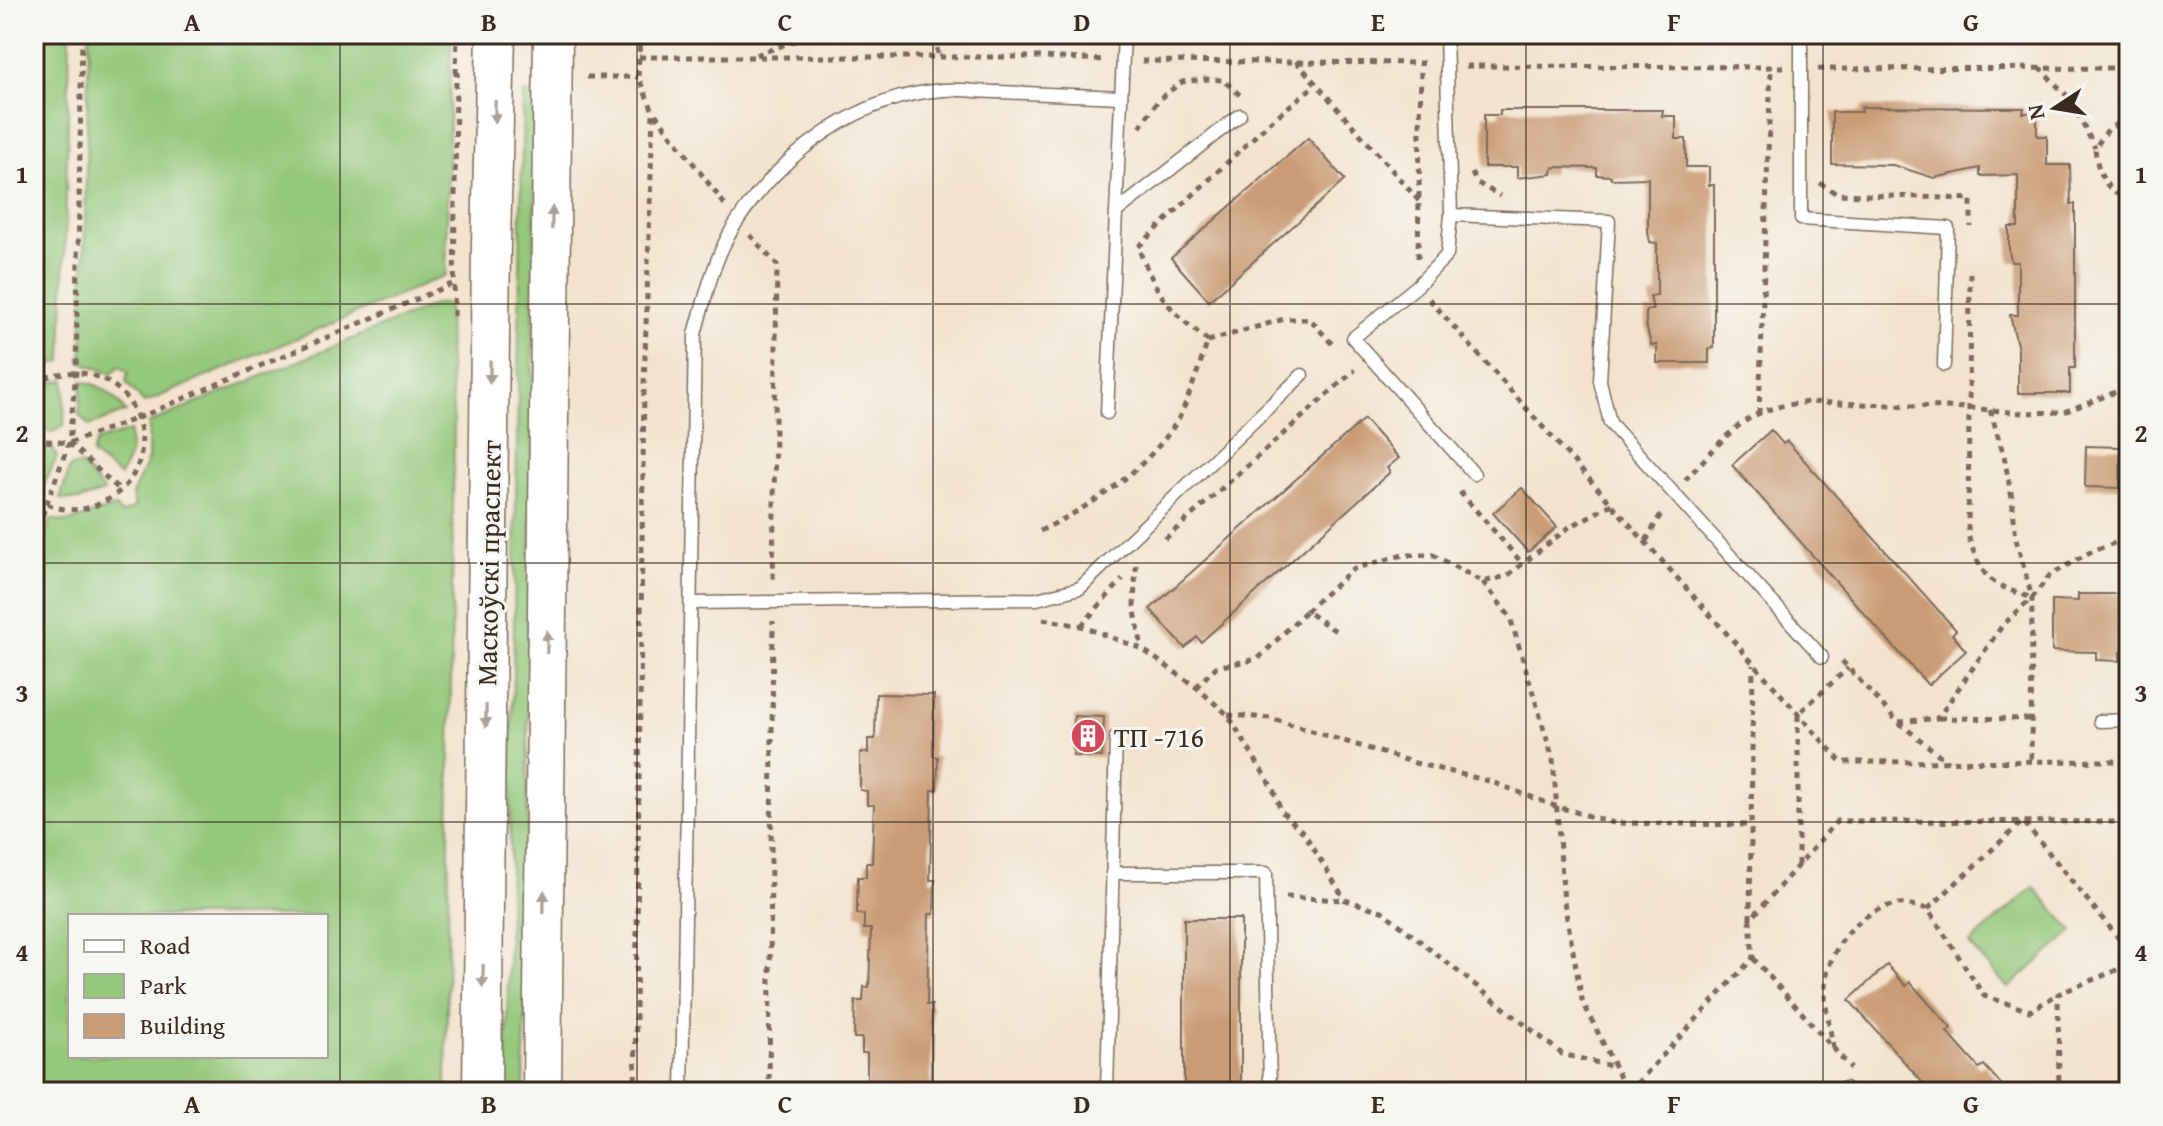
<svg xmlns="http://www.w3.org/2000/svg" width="2163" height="1126" font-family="'Gentium Book Plus',serif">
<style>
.green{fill:#94c87a;stroke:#68794c;stroke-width:2;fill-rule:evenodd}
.building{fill:#ca9b75}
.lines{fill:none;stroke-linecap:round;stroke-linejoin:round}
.lane-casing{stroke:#7b6b5b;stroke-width:15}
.primary-casing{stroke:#7b6b5b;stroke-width:41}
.path{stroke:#7b6b5b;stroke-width:5;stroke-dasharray:6 6;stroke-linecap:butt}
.lane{stroke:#fff;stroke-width:12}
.primary{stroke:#fff;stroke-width:38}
.oneway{fill:#a79f9a}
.grid{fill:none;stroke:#3b2a1e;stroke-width:2;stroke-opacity:0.55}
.labels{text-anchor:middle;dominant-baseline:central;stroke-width:6;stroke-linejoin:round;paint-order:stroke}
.street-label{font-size:28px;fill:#3b2a1e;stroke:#f6f6f2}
.poi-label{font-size:28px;fill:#3b2a1e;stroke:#f6f6f2;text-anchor:start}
.neatline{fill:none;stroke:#3b2a1e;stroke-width:3}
.grid-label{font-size:26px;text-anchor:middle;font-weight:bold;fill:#3b2a1e}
</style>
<rect width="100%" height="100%" fill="#f6f6f2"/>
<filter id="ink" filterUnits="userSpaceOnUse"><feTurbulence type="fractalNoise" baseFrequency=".0125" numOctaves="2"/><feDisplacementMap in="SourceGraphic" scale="16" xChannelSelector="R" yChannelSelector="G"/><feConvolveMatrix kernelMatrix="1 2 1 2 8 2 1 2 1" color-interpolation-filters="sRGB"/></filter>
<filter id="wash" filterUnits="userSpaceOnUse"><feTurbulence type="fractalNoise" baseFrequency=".006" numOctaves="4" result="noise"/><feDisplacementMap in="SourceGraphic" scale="32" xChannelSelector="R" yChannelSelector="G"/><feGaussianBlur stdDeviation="1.8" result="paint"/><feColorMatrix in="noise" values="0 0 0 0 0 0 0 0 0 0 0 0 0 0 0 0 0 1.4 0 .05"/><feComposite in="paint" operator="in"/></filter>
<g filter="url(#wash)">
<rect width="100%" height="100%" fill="#f3e3cd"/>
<g class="green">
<path d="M34,34H70L62,362L40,366L34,370Z"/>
<path d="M89,34H451L446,275L144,403L126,382L128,372L119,366L112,374L82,362Z"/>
<path d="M523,93L536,94L524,1092H506Z"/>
<path d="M436,304H448L449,362L454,425L446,1092H34V563L51,519L69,522L115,507L122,514L135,507L132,495L148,459L149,423ZM70,916H326V1056H70Z"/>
<path d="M65,380L64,426L52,432L34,431V393L46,384Z"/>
<path d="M82,381C103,385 113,395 126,412L89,426L79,415Z"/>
<path d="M130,431V455L120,477L92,454L97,441Z"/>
<path d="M34,447H52L57,457L40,493L34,489Z"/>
<path d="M82,465L104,492L80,500L60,499L70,467Z"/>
<path d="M2034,887L2073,931L2008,988L1969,944Z"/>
</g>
<g id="blocks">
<g class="building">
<path d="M1861,107L2024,108L2023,113H2037V136H2047V165H2070L2071,204H2075V368H2070V393H2018V349L2010,315H2018V262H2011L2009,251V227H2018V175L1980,176V168L1934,178L1893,165L1832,164V112H1862Z"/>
<path d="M1500,110H1663L1662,116H1676V139H1686V167H1709V185H1714V348L1709,349V363H1657V345H1651L1646,325V310H1653L1650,296L1657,295V243L1650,242L1648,232V178L1611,179V176L1597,175V168L1553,167L1552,174L1517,178V167H1484V115H1500Z"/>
<path d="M1308,138L1345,180L1209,301L1171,258Z"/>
<path d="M1364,419L1399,458L1387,468L1390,472L1201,642L1197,637L1185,648L1150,609Z"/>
<path d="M1771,430L1783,444L1787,441L1956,630L1952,634L1966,651L1928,685L1732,465Z"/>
<path d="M2086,446L2121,447L2120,488L2085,487Z"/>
<path d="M1522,488L1557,527L1528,552L1493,513Z"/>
<path d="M2078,594H2129V652H2120V661L2096,660V652L2052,651V600L2078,601Z"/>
<path d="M876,694L934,695L933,756L938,757L937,790H932L930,880H935L934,914H929L927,1005H932L931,1092H867V1053H862V1038H854L855,1001H863L864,987H869L871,929H864V915L857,914V903L858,877H866V863H872L874,805H867V791L860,790V753H868V739H875Z"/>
<path d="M1074,716L1104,717L1102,757L1073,756Z"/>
<path d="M1184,919H1241V1087H1235V1092H1184Z"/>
<path d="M1887,965L1906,986L1910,982L1951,1028L1947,1032L1979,1068L1984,1065L2008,1092H1931L1849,1000Z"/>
</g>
</g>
</g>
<g filter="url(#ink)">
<use href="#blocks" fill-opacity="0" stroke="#7b6b5b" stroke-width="2"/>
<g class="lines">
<g class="lane-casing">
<g id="lane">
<path d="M1446,34L1451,215L1447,255L1417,286L1353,338L1474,474"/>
<path d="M1801,34V219L1948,228L1944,365"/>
<path d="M1116,212L1240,115"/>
<path d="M1451,215L1609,221L1600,381L1610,423L1822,657"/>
<path d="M1107,413L1124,34"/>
<path d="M692,603L1037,599L1080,588L1302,375"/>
<path d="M2100,721L2129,720"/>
<path d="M1112,873H1266L1270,1092"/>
<path d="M1845,1088L1849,1092"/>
<path d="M682,1092L695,334C706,295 715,253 738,220C784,152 860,95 944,90C962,89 981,92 999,92C1040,94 1080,95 1121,97"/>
<path d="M1107,1092L1116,737"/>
</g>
</g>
<g class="primary-casing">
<g id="primary">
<path d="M482,1092L491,245L496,34"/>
<path d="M542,1092L553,34"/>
</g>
</g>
<g class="path">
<path d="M640,34L638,77L653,111L726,206"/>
<path d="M756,55L811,35L934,38L939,57"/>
<path d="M639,57H1039L1104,60"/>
<path d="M1142,61L1428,63"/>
<path d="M1296,61L1419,201"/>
<path d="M1466,66L1784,67"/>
<path d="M2039,67L2071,100L2095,148"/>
<path d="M1818,69L2129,68"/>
<path d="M456,74L457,34"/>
<path d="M587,77H638"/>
<path d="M2129,119L2109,128L2095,148C2097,170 2104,193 2129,197"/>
<path d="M1140,127L1159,99L1182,82L1205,79L1223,80L1240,95"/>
<path d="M1472,173L1476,182L1500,196"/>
<path d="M1820,183L1837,194L1971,199V227"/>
<path d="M750,235L777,265L773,583"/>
<path d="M1418,258L1421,63"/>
<path d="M1970,273L1968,535C1982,579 1988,583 2032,598"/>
<path d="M1429,299L1841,762L2129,761"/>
<path d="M454,316L456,74L465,75"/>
<path d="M1208,341C1166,307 1158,297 1138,247L1270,122L1315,85"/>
<path d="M1208,341L1284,319H1310L1332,344"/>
<path d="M34,382C132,337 184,467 99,504C77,514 55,510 34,498"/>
<path d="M1990,410L2004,456L2012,498L2016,539L2032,598L2031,763"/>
<path d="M1759,414L1771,67"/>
<path d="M34,440L69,443L138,418L452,284"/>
<path d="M69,443L121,491"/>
<path d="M1685,480C1707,458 1730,426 1760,413C1775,406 1792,404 1809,402L1970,408L2021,413L2064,412L2129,387"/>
<path d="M1460,492L1522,563"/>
<path d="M1040,531C1091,506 1141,474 1174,426C1186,409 1200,363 1208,341"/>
<path d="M34,538L69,443L76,372L82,34"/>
<path d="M1165,539L1355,370"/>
<path d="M2124,540L2129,450"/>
<path d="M1646,541L1663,510"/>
<path d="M1136,565L1134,606L1142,648"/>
<path d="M1483,582L1510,617L1553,759L1564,902L1582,1000L1627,1092"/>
<path d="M1306,611L1353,569L1403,555H1433L1483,582L1507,576L1568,528L1612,504"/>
<path d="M1043,619L1081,626L1142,649L1196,687L1228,715L1273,789L1281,811L1304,833L1345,900L1382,911L1562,1054L1615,1067"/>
<path d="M1081,626L1123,579"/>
<path d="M1842,661L1898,722L1948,762"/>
<path d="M1196,687L1216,667L1258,659L1306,611L1340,634"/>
<path d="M1228,715L1270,718L1415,763L1489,781L1558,807L1614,823L1751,825"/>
<path d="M1939,718L2032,719"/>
<path d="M1899,722L1938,718L2002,626L2032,598L2050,575L2092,551L2129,538"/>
<path d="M1798,865V714L1848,668"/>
<path d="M1286,897L1344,900"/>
<path d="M1928,909L2023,821L2129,951"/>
<path d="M1750,919L1753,665"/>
<path d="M1753,958L1851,1068"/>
<path d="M1833,1048C1831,1029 1824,1006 1825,986C1828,949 1859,909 1898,904C1907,903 1919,907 1928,909L1984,996L2030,1011L2058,994"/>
<path d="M635,1092L644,387L653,112"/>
<path d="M769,1092L773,621"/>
<path d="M1629,1092L1753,958L1750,920L1837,821L2129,822"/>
<path d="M1749,1092H1798"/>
<path d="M2059,1092L2058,994L2129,965"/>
</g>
<use href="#lane" class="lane"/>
<use href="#primary" class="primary"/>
</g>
<defs><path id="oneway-solid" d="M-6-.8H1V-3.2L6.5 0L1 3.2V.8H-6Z" transform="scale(2)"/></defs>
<g class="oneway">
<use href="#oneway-solid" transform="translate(495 112) rotate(91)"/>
<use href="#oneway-solid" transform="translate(552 218) rotate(-89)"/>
<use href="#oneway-solid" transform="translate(490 372) rotate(91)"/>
<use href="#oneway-solid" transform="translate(547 642) rotate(-89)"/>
<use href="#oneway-solid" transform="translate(486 716) rotate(91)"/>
<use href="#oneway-solid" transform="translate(544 902) rotate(-89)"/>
<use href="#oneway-solid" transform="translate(483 976) rotate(91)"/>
</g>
</g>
<path class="grid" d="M340,34V1092M637,34V1092M933,34V1092M1230,34V1092M1526,34V1092M1823,34V1092M34,304H2129M34,563H2129M34,822H2129"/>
<defs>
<g id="building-disc" transform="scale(1.8)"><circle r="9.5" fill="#d1495b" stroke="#f6f6f2"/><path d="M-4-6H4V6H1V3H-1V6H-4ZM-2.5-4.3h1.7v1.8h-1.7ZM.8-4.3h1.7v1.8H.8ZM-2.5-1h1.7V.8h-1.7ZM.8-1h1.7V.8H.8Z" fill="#fff"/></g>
</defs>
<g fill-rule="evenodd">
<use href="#building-disc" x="1088" y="736"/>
</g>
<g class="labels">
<g class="street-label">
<text transform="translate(488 563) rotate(-89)">Маскоўскі праспект</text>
</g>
<g class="poi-label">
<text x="1114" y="736">ТП -716</text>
</g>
</g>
<rect width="2163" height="1126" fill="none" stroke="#f6f6f2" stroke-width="88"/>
<rect x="68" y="914" width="260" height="144" fill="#f6f6f2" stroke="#aba49d" stroke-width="2"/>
<rect x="84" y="940" width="40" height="12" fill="#ffffff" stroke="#aba49d" stroke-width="2"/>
<text x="140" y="954" font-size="24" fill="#3b2a1e">Road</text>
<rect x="84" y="974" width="40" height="24" fill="#94c87a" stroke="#aba49d" stroke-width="2"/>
<text x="140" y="994" font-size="24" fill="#3b2a1e">Park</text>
<rect x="84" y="1014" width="40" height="24" fill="#ca9b75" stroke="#aba49d" stroke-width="2"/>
<text x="140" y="1034" font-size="24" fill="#3b2a1e">Building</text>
<g transform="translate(2055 108) rotate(258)" stroke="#f6f6f2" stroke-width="6" paint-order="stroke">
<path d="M0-6L14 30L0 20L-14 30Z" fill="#3b2a1e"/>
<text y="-12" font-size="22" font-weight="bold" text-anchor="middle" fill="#3b2a1e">N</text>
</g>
<rect x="44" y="44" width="2075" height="1038" class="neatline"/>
<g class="grid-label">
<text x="192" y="31">A</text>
<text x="489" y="31">B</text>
<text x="785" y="31">C</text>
<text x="1082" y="31">D</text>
<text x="1378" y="31">E</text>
<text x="1674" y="31">F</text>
<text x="1971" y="31">G</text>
<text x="22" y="183">1</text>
<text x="2141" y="183">1</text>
<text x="22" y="442">2</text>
<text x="2141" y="442">2</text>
<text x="22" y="702">3</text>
<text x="2141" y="702">3</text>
<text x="22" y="961">4</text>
<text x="2141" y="961">4</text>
<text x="192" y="1113">A</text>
<text x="489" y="1113">B</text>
<text x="785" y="1113">C</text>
<text x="1082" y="1113">D</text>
<text x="1378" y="1113">E</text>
<text x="1674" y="1113">F</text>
<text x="1971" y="1113">G</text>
</g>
</svg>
